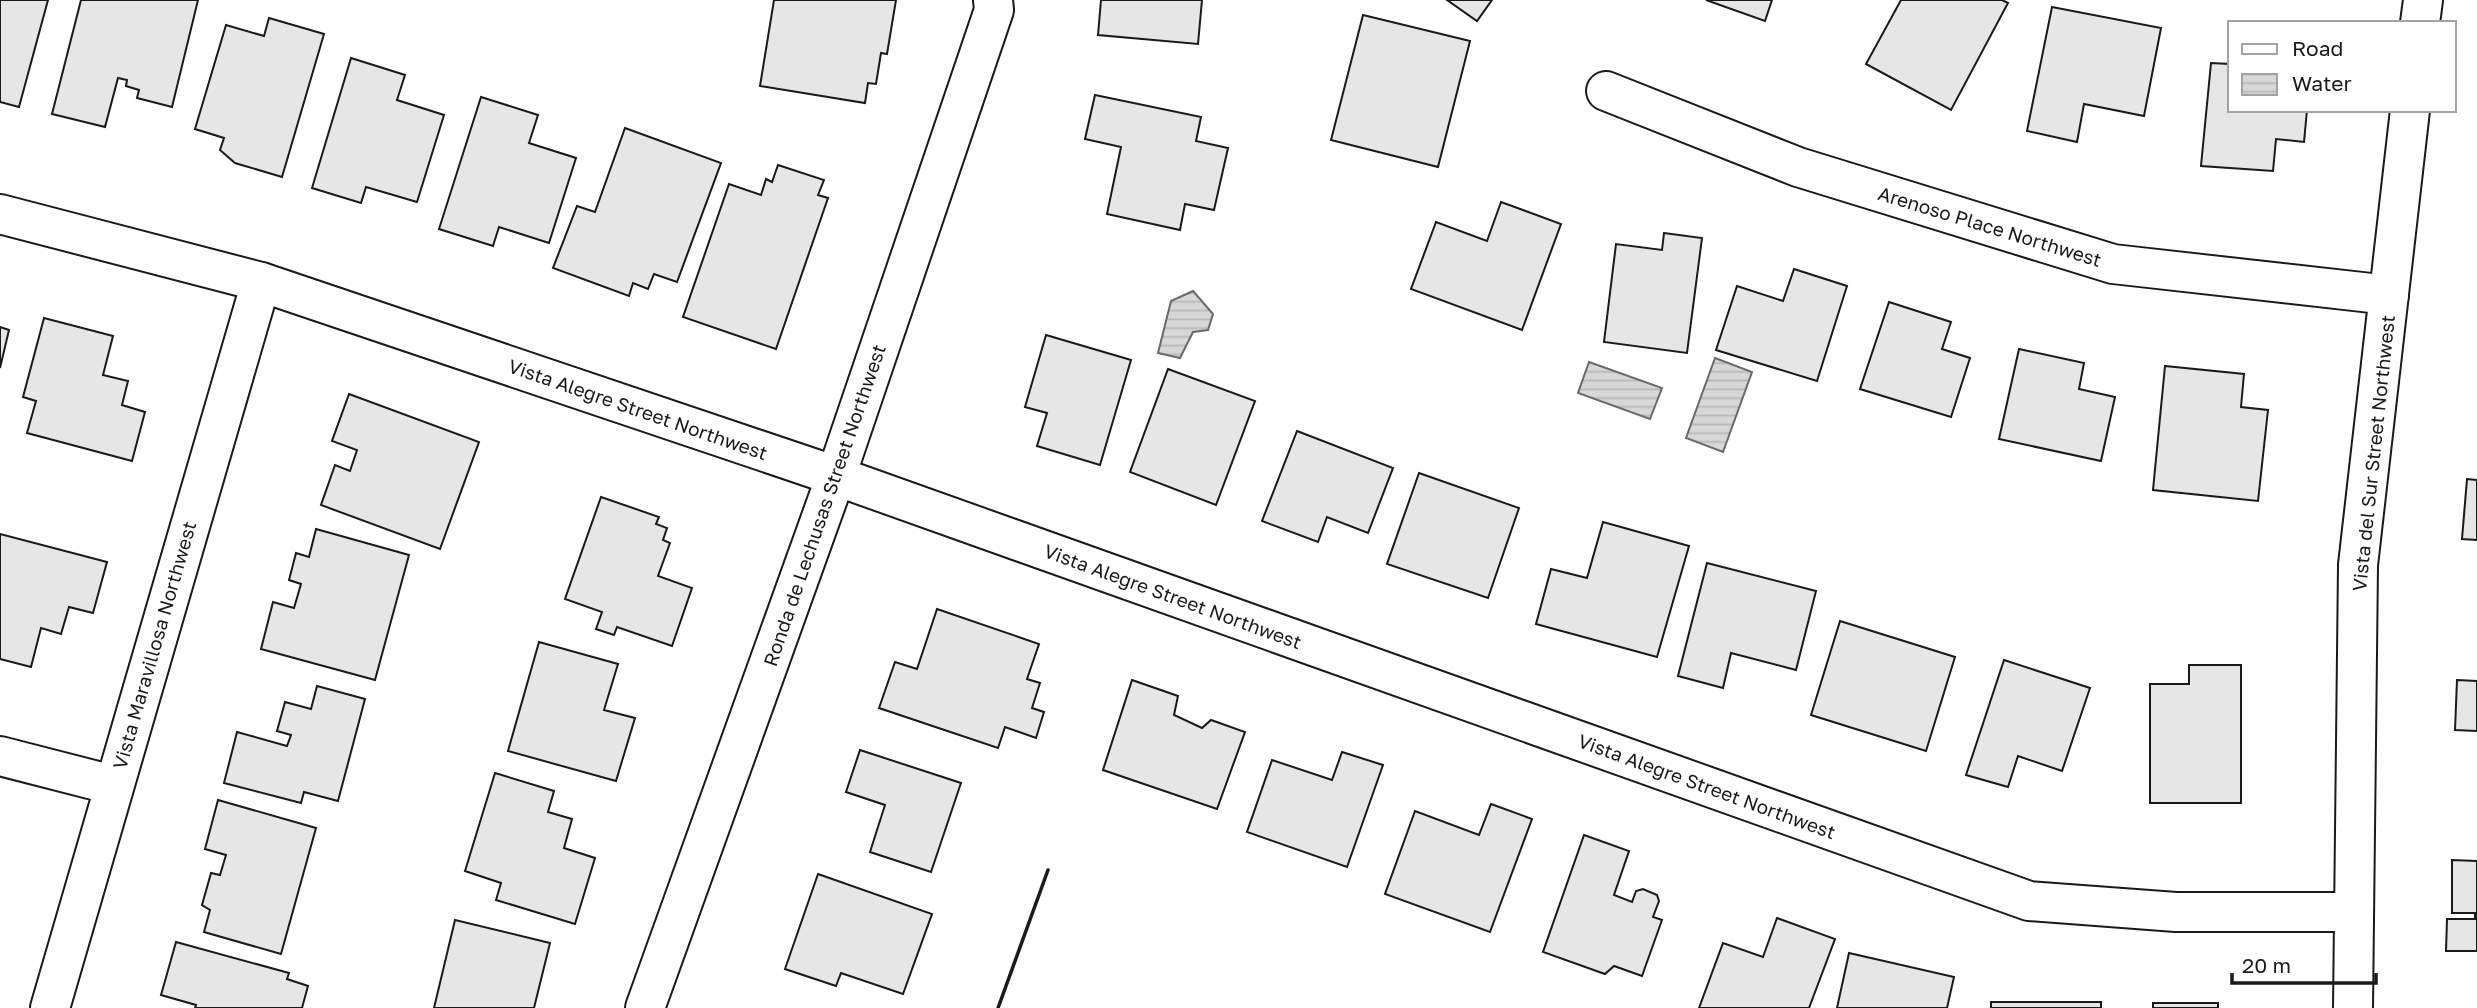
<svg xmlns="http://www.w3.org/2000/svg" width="2477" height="1008" font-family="'Golos Text',sans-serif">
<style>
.water{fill:url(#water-rules);stroke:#6a6a6a;stroke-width:2}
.building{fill:#e6e6e6;stroke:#1a1a1a;stroke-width:2}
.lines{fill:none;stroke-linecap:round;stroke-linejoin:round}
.minor-casing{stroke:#1a1a1a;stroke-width:42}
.tertiary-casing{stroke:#1a1a1a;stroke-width:42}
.minor{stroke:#fff;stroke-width:38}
.tertiary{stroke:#fff;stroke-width:38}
.wall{stroke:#1a1a1a;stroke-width:3.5}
.labels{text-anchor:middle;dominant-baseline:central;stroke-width:5;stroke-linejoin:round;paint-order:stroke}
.street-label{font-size:19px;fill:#1a1a1a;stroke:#fff}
</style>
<defs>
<pattern id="water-rules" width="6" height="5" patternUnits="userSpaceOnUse" patternTransform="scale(1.75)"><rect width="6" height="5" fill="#d7d7d7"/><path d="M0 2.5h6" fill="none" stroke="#b8b8b8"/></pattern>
</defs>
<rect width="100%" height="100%" fill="#fff"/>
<g class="water">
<path d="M1193,291L1213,314L1208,330L1193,332L1180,358L1158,353L1171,301Z"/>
<path d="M1715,358L1752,372L1723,452L1686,438Z"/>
<path d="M1589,362L1662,388L1650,419L1578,393Z"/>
</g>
<g class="building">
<path d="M0,0H48L19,107L0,102Z"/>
<path d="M81,0H198L172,107L137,98L139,90L126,86L127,80L118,78L105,127L52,114Z"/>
<path d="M774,0H896L887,54L881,53L876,84L868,83L865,103L760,86Z"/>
<path d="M1101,0H1202L1198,44L1098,35Z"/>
<path d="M1447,0H1492L1477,21Z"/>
<path d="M1706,0H1772L1765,21Z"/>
<path d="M1901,0H2002L2008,3L1951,110L1866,64Z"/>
<path d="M2052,7L2161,28L2144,116L2084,104L2077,142L2027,131Z"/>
<path d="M1363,15L1470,41L1438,167L1331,140Z"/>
<path d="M269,18L324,34L282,177L235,163L220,150L224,138L195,129L226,25L264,36Z"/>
<path d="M351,58L405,75L397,100L444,115L417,202L366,187L361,203L312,188Z"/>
<path d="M2211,63L2230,64V110H2307L2304,142L2276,139L2273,171L2201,166Z"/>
<path d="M1095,95L1201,117L1196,141L1228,148L1214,210L1185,204L1180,230L1107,214L1121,147L1085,139Z"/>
<path d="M481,97L538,115L529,143L576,158L549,243L499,227L493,246L439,229Z"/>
<path d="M625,128L721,163L677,282L654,274L648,289L633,283L629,296L553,268L577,206L595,212Z"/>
<path d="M778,165L824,180L818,195L828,198L776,349L683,317L729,184L761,195L766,179L772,182Z"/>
<path d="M1501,202L1561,224L1522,330L1411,289L1436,222L1487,241Z"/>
<path d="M1664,233L1702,238L1687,353L1604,342L1616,244L1662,250Z"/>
<path d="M1794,269L1847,286L1817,381L1716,350L1737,286L1783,301Z"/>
<path d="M1889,302L1951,322L1942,349L1970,358L1951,417L1860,389Z"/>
<path d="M44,318L113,336L103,375L128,381L122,405L145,412L132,461L27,433L36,401L23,397Z"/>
<path d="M0,327L9,330L0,368Z"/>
<path d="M1046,335L1131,360L1100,465L1037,446L1047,413L1025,407Z"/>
<path d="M2019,349L2084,363L2079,389L2115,397L2101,461L1999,439Z"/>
<path d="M2165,366L2244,374L2241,407L2268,410L2258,501L2153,490Z"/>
<path d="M1168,369L1255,401L1216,505L1130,472Z"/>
<path d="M349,394L479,442L440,549L321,505L335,465L350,471L357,450L332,441Z"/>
<path d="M1297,431L1393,468L1368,533L1327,517L1318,542L1262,521Z"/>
<path d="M1419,473L1519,508L1488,598L1387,564Z"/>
<path d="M2467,479L2477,480V540L2462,539Z"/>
<path d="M601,497L659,517L656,524L667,528L663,540L670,543L658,576L692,588L672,646L617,627L614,635L596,629L602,612L565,599Z"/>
<path d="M1603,522L1689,546L1657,657L1536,624L1551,569L1587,578Z"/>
<path d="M316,529L409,555L375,680L261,649L273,602L294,608L301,584L289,580L296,553L309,557Z"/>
<path d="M0,534L107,562L93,613L69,607L61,634L41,628L31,667L0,659Z"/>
<path d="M1707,563L1816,591L1796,670L1731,653L1723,688L1678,676Z"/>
<path d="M937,609L1039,644L1027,679L1040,683L1032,708L1044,712L1036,738L1005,727L998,748L879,708L895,662L917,669Z"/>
<path d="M1840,621L1955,657L1926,751L1811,715Z"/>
<path d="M539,642L618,664L604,710L635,718L616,781L508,751Z"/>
<path d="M2004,660L2090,688L2062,771L2018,756L2008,787L1966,775Z"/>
<path d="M2189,665H2241V803H2150V684H2189Z"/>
<path d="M1132,680L1178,696L1174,715L1202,728L1211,720L1245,732L1217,809L1103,770Z"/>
<path d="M2457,680L2477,681V731L2455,730Z"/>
<path d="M317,686L365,699L338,801L304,792L301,803L224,783L237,732L287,746L291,735L277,731L285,702L311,709Z"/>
<path d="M860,750L961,783L931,872L870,852L885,805L846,792Z"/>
<path d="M1342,752L1383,765L1347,867L1247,832L1272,760L1332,780Z"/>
<path d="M495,773L554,791L548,812L572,819L564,848L595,858L575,924L496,900L501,883L465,871Z"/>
<path d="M218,800L316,828L281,954L204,932L210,910L202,905L211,873L220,875L226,855L205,849Z"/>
<path d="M1491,804L1532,819L1490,932L1385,894L1415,811L1479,835Z"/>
<path d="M1584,835L1629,851L1614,895L1632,902L1636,891L1643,889L1657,895L1659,901L1653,917L1662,920L1642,976L1614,966L1605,974L1543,952Z"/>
<path d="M2452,860L2477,861V951H2446L2447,919H2475V913H2452Z"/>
<path d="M818,874L932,914L903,994L841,973L836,986L785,969Z"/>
<path d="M1777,918L1835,939L1809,1008H1699L1723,943L1763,957Z"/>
<path d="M455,920L550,943L534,1008H434Z"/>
<path d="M176,942L289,973L287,979L308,986L302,1008H195L196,1005L161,995Z"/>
<path d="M1849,953L1954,977L1947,1008H1837Z"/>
<rect x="1991" y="1002" width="110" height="6"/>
<rect x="2153" y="1003" width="65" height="5"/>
</g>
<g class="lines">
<g class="minor-casing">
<g id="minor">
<path d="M2420,23L2423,0"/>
<path d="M1606,91L1798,167L2113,264L2389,295"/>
<path d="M0,756L113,785"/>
<path d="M50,1008L261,282"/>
<path d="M2353,1008L2358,565L2410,110"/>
</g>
</g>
<g class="tertiary-casing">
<g id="tertiary">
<path d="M0,214L261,282L836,476L2029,901L2176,912H2354"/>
<path d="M645,1008L836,476L994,10L993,0"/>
</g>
</g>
<use href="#minor" class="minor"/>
<use href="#tertiary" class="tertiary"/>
<path class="wall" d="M998,1008L1048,870"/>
</g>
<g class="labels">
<g class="street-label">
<text transform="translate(1990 226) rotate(17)">Arenoso Place Northwest</text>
<text transform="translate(638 409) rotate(19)">Vista Alegre Street Northwest</text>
<text transform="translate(2373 453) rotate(-84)">Vista del Sur Street Northwest</text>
<text transform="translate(824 505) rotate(-71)">Ronda de Lechusas Street Northwest</text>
<text transform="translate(1173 596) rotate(20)">Vista Alegre Street Northwest</text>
<text transform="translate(154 645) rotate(-74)">Vista Maravillosa Northwest</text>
<text transform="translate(1707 786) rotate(20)">Vista Alegre Street Northwest</text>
</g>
</g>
<rect x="2228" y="21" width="228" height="91" fill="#ffffff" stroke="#a3a3a3" stroke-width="2"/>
<rect x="2242" y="44" width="35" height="10" fill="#ffffff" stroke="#a3a3a3" stroke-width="2"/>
<text x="2292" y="56" font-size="21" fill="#1a1a1a">Road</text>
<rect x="2242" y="74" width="35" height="21" fill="url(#water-rules)" stroke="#a3a3a3" stroke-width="2"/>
<text x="2292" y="91" font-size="21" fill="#1a1a1a">Water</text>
<path d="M2232 973v10h144v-10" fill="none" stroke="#1a1a1a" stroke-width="3.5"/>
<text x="2242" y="973" font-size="21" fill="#1a1a1a" stroke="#ffffff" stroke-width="5" paint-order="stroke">20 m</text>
</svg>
